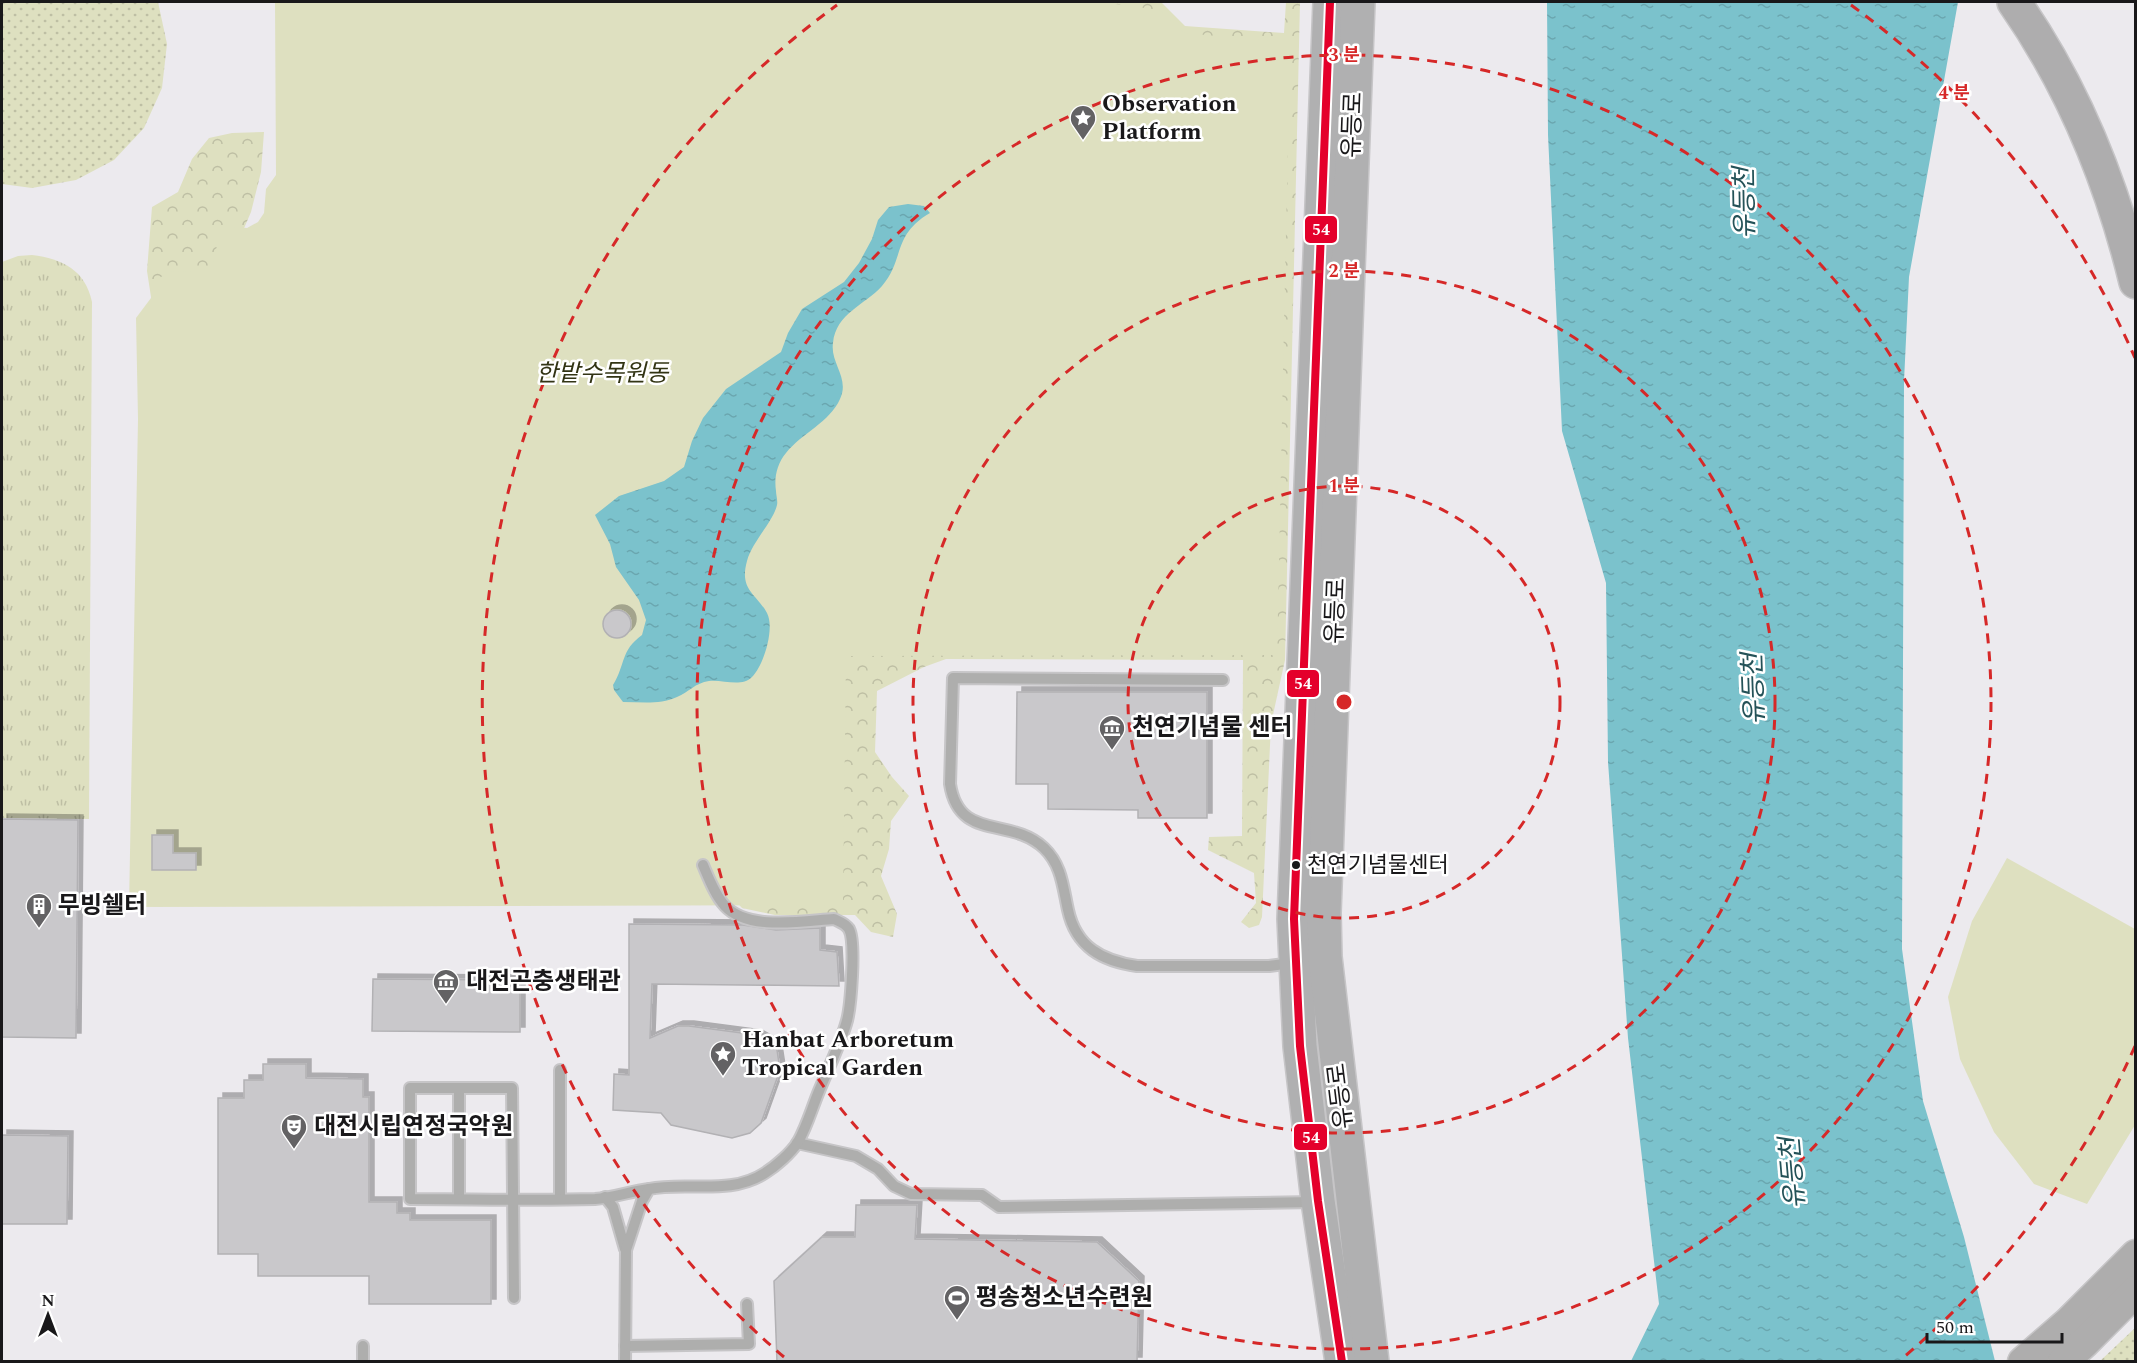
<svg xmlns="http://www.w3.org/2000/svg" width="2137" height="1363" font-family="Spectral,'Noto Sans KR',serif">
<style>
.grass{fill:url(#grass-dots)}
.forest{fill:url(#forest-crowns)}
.park{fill:url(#park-tufts)}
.garden{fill:#dee0c0}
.water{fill:url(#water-ripples)}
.building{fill:#c9c8cb;stroke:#b2b1b4;stroke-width:1.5;filter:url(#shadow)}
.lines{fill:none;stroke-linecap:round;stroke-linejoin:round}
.service-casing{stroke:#c6c5c7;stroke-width:14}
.secondary-casing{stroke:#c6c5c7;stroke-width:33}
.primary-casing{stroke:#c6c5c7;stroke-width:36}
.trunk-casing{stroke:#c6c5c7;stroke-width:36}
.service{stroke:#aeaead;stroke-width:10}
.secondary{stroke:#aeadad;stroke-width:30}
.primary{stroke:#b0b0b1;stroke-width:33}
.trunk{stroke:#aeadae;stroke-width:33}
.bus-1-casing{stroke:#fff;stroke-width:12}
.bus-1{stroke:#e4002b;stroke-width:8}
.ring{fill:none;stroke:#d62828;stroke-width:3;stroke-dasharray:10 8}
.bus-dot{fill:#19181a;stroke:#fff;stroke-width:2}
.labels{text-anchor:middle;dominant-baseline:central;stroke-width:5;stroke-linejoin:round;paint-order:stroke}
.bus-label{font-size:22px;fill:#19181a;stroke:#fff;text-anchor:start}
.poi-label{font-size:24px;font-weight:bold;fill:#19181a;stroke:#fff;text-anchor:start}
.street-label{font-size:24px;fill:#19181a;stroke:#fff}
.park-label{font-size:24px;font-style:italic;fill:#323414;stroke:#fff}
.water-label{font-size:26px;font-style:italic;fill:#245258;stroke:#fff}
.centre{fill:#d62828;stroke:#fff;stroke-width:3}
.ring-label{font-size:18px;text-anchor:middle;font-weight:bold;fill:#d62828;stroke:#fff;stroke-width:5;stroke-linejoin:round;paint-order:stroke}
.line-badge{stroke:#fff;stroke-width:2}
.badge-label{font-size:16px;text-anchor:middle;font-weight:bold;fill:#fff}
</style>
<defs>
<pattern id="grass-dots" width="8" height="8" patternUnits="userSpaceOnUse" patternTransform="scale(1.5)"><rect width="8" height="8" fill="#dee0c0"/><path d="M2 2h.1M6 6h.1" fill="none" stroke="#bebfa4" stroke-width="1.8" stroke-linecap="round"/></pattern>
<pattern id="forest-crowns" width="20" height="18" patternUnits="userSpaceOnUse" patternTransform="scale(1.5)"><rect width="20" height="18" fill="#dee0c0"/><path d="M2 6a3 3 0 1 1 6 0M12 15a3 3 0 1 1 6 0" fill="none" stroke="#bebfa4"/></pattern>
<pattern id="park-tufts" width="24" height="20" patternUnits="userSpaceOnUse" patternTransform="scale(1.5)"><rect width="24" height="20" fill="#dee0c0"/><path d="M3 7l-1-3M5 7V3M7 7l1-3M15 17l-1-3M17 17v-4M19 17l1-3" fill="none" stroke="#bebfa4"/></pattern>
<pattern id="water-ripples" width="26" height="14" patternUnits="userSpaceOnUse" patternTransform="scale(1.5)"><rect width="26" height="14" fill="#7bc2cc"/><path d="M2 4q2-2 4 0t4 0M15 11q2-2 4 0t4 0" fill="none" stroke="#6aa6af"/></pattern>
<filter id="shadow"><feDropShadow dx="5" dy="-5" stdDeviation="0" flood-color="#0004"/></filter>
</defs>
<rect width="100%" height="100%" fill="#eceaee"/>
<g class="grass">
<path d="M2,2H158L167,44L162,88L144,128L114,160L76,180L32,188L2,184Z"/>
<path d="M2135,1328V1361H2100Z"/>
</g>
<g class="forest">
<path d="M1116,2H1161L1185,26L1284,33L1286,2H1300L1285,660L1271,724L1262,917L1259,925L1249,928L1241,922L1256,903L1254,873L1208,850L1209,837L1242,836L1243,660L946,659L924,667L877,691L875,752L892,777L909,796L891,821L889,849L881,876L897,914L893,937L871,932L855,915H775L742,908L729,894L828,678L1093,6Z"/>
<path d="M264,132L261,172L251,212L236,247L155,323L147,271L152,207L178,192L192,159L209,138L232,133Z"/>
</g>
<path class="park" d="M32,255C63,259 85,270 92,302L89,819L2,818V262L18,256Z"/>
<g class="garden">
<path d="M275,2H1101L1159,10L1185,33L1290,43L1277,655L846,656L843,905L129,907L138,419L136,318L157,290L161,277L170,271L194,272L204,270L214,261L217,245L225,232L235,227L247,228L258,222L264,213L266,189L276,175Z"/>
<path d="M2007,858L2135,929V1125L2087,1204L2034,1184L1994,1132L1960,1059L1948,997L1972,921Z"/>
</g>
<g class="water">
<path d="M1547,2H1958L1909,277L1904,381L1902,949L1923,1101L1964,1237L1995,1361H1631L1659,1304L1628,1038L1608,762L1606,583L1562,431L1548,135Z"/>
<path d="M908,204L924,206L930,213C892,235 905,259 882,286C865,305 836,313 833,343C830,363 850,378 840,399C830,422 802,433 786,453C777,464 774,477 776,491C776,495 778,501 777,505C773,522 752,542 747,561C739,590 756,593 767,613C775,628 764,665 752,677C741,688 722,679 709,681C695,683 689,692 677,697C660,705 641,702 623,702L614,690L613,685C626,664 620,651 642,635L646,620L639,600L616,567L610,544L595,515L619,496L664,481L684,467L692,441L703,418L726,389L781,352L788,333L802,309L844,282L859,263L872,239L878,220L889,207Z"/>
</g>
<g class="building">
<circle cx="617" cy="624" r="14"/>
<path d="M1017,692H1207V818H1138V810L1048,809V784H1016Z"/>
<path d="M2,819L78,820L76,1038L2,1037Z"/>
<path d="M152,835H173V853H196V870H152Z"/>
<path d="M629,924L743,925L776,930L820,928V950L837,952L839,986L652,984L650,1038L678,1026H689L757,1035L768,1041L777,1050L780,1070L761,1123L750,1133L732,1138L671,1125L661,1113L613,1110L614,1074L629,1075Z"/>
<path d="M373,979L520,980V1032L372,1031Z"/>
<path d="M263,1064H306V1078L363,1079V1097H369V1202H397V1213H410V1220H491V1304H369V1276H258V1254H218V1098H244V1080H263Z"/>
<path d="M2,1135L68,1136L67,1224H2Z"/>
<path d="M856,1205H917L915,1239L1097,1242L1139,1281L1137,1362H777L774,1281L822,1237H855Z"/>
</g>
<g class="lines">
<g class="service-casing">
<g id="service">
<path d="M1223,680L953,678L950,784C959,842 1010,816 1044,848C1062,865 1063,888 1068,910C1076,947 1102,961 1137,966H1269L1292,963"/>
<path d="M560,1070V1199"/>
<path d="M459,1088V1199"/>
<path d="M797,1143L856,1156L878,1169L894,1186L911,1194L982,1195L999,1207L1315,1202"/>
<path d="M605,1197L613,1207L625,1249"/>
<path d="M514,1298L512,1088H410V1199C472,1199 533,1201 595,1199C613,1198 631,1191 649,1189"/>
<path d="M363,1346V1362"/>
<path d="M625,1346L749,1344L747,1304"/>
<path d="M625,1362L626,1250L642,1201L649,1189C687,1181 730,1196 765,1173C776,1166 791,1153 798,1142C807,1126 812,1108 819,1091C828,1069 839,1047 846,1024C851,1009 856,942 849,929C845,923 840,922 834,919C803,921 748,931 725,906C715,895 709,879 703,865"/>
</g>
</g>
<g class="secondary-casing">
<g id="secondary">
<path d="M2023,1362L2069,1322L2136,1255"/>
<path d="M2063,1362L2084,1343L2136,1291"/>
</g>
</g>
<g class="primary-casing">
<g id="primary">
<path d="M1330,2L1294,919L1300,1046L1318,1201L1342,1362"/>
<path d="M1358,2L1324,913L1325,957L1372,1362"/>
</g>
</g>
<g class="trunk-casing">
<path id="trunk" d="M2014,2C2072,85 2112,183 2136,282"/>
</g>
<use href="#service" class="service"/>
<use href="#secondary" class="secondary"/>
<use href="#primary" class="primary"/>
<use href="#trunk" class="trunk"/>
<g class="bus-1-casing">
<path id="bus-1" d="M1330,2L1294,919L1300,1046L1318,1201L1342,1362"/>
</g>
<use href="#bus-1" class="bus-1"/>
</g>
<g class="ring">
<circle cx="1344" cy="702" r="216"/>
<circle cx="1344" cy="702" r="431"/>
<circle cx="1344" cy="702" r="647"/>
<path d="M2135 1046A862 862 0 0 1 1904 1357M784 1357A862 862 0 0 1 837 5M1851 5A862 862 0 0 1 2135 358"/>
</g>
<defs>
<g id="sight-pin" transform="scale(1.35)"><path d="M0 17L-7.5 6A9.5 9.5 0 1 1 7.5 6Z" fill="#636264" stroke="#fff"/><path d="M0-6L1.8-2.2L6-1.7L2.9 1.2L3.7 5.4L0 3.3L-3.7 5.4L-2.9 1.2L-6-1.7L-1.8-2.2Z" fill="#fff"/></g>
<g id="museum-pin" transform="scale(1.35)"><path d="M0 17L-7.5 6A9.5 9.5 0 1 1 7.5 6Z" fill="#636264" stroke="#fff"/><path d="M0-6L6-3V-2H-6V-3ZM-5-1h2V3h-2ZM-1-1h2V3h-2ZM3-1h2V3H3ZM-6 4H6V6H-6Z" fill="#fff"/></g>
<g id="building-pin" transform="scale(1.35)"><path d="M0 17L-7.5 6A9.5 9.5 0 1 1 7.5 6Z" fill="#636264" stroke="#fff"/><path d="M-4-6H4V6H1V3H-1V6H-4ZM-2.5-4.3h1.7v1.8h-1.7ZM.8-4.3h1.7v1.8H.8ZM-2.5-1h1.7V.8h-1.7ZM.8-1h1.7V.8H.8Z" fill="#fff"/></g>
<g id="theatre-pin" transform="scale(1.35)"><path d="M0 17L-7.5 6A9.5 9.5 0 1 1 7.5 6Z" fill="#636264" stroke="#fff"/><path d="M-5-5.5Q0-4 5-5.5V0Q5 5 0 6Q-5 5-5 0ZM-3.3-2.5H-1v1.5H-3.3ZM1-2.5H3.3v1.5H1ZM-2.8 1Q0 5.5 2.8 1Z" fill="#fff"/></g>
<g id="stadium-pin" transform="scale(1.35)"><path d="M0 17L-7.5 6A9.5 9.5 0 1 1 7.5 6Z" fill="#636264" stroke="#fff"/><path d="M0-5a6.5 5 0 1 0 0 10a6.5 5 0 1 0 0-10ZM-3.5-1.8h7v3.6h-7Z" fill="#fff"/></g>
</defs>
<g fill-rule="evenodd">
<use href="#sight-pin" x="1083" y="118"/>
<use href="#museum-pin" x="1112" y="728"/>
<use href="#building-pin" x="39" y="906"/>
<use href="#museum-pin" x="446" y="982"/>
<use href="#sight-pin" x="723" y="1054"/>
<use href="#theatre-pin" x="294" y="1127"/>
<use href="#stadium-pin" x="957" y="1298"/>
</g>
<circle class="bus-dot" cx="1296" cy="865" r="5"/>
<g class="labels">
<g class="bus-label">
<text x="1307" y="865">천연기념물센터</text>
</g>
<g class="poi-label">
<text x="1102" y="104">Observation<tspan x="1102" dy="28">Platform</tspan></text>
<text x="1132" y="728">천연기념물 센터</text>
<text x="58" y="906">무빙쉘터</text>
<text x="466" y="982">대전곤충생태관</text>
<text x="742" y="1040">Hanbat Arboretum<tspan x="742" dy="28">Tropical Garden</tspan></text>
<text x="314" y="1127">대전시립연정국악원</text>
<text x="976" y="1298">평송청소년수련원</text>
</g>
<g class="street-label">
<text transform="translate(1353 125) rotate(-88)">유등로</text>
<text transform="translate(1336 611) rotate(-88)">유등로</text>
<text transform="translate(1341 1096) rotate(-97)">유등로</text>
</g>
<g class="park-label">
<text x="602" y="374">한밭수목원동</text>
</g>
<g class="water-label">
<text transform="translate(1745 203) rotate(-91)">유등천</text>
<text transform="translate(1754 689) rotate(-92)">유등천</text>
<text transform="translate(1793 1173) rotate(-95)">유등천</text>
</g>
</g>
<circle cx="1344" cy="702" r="9" class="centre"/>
<g class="ring-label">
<text x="1344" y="61">3 분</text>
<text x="1954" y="99">4 분</text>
<text x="1344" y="277">2 분</text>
<text x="1344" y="492">1 분</text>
</g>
<g class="line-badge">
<rect x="1304" y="215" width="34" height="29" rx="6" fill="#e4002b"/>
<rect x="1286" y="669" width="34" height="29" rx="6" fill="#e4002b"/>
<rect x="1293" y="1123" width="35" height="28" rx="6" fill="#e4002b"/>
</g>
<g class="badge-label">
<text x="1321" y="235">54</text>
<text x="1303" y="689">54</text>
<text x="1311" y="1143">54</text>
</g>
<rect width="2137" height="1363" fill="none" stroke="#19181a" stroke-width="6"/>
<g transform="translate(48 1315)" stroke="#ffffff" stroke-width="4.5" paint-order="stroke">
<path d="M0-4.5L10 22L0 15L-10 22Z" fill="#19181a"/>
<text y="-9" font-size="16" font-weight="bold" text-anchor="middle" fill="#19181a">N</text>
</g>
<path d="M1927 1333v9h135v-9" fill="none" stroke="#19181a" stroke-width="3"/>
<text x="1936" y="1333" font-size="18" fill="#19181a" stroke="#ffffff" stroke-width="4.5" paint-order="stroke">50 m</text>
</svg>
